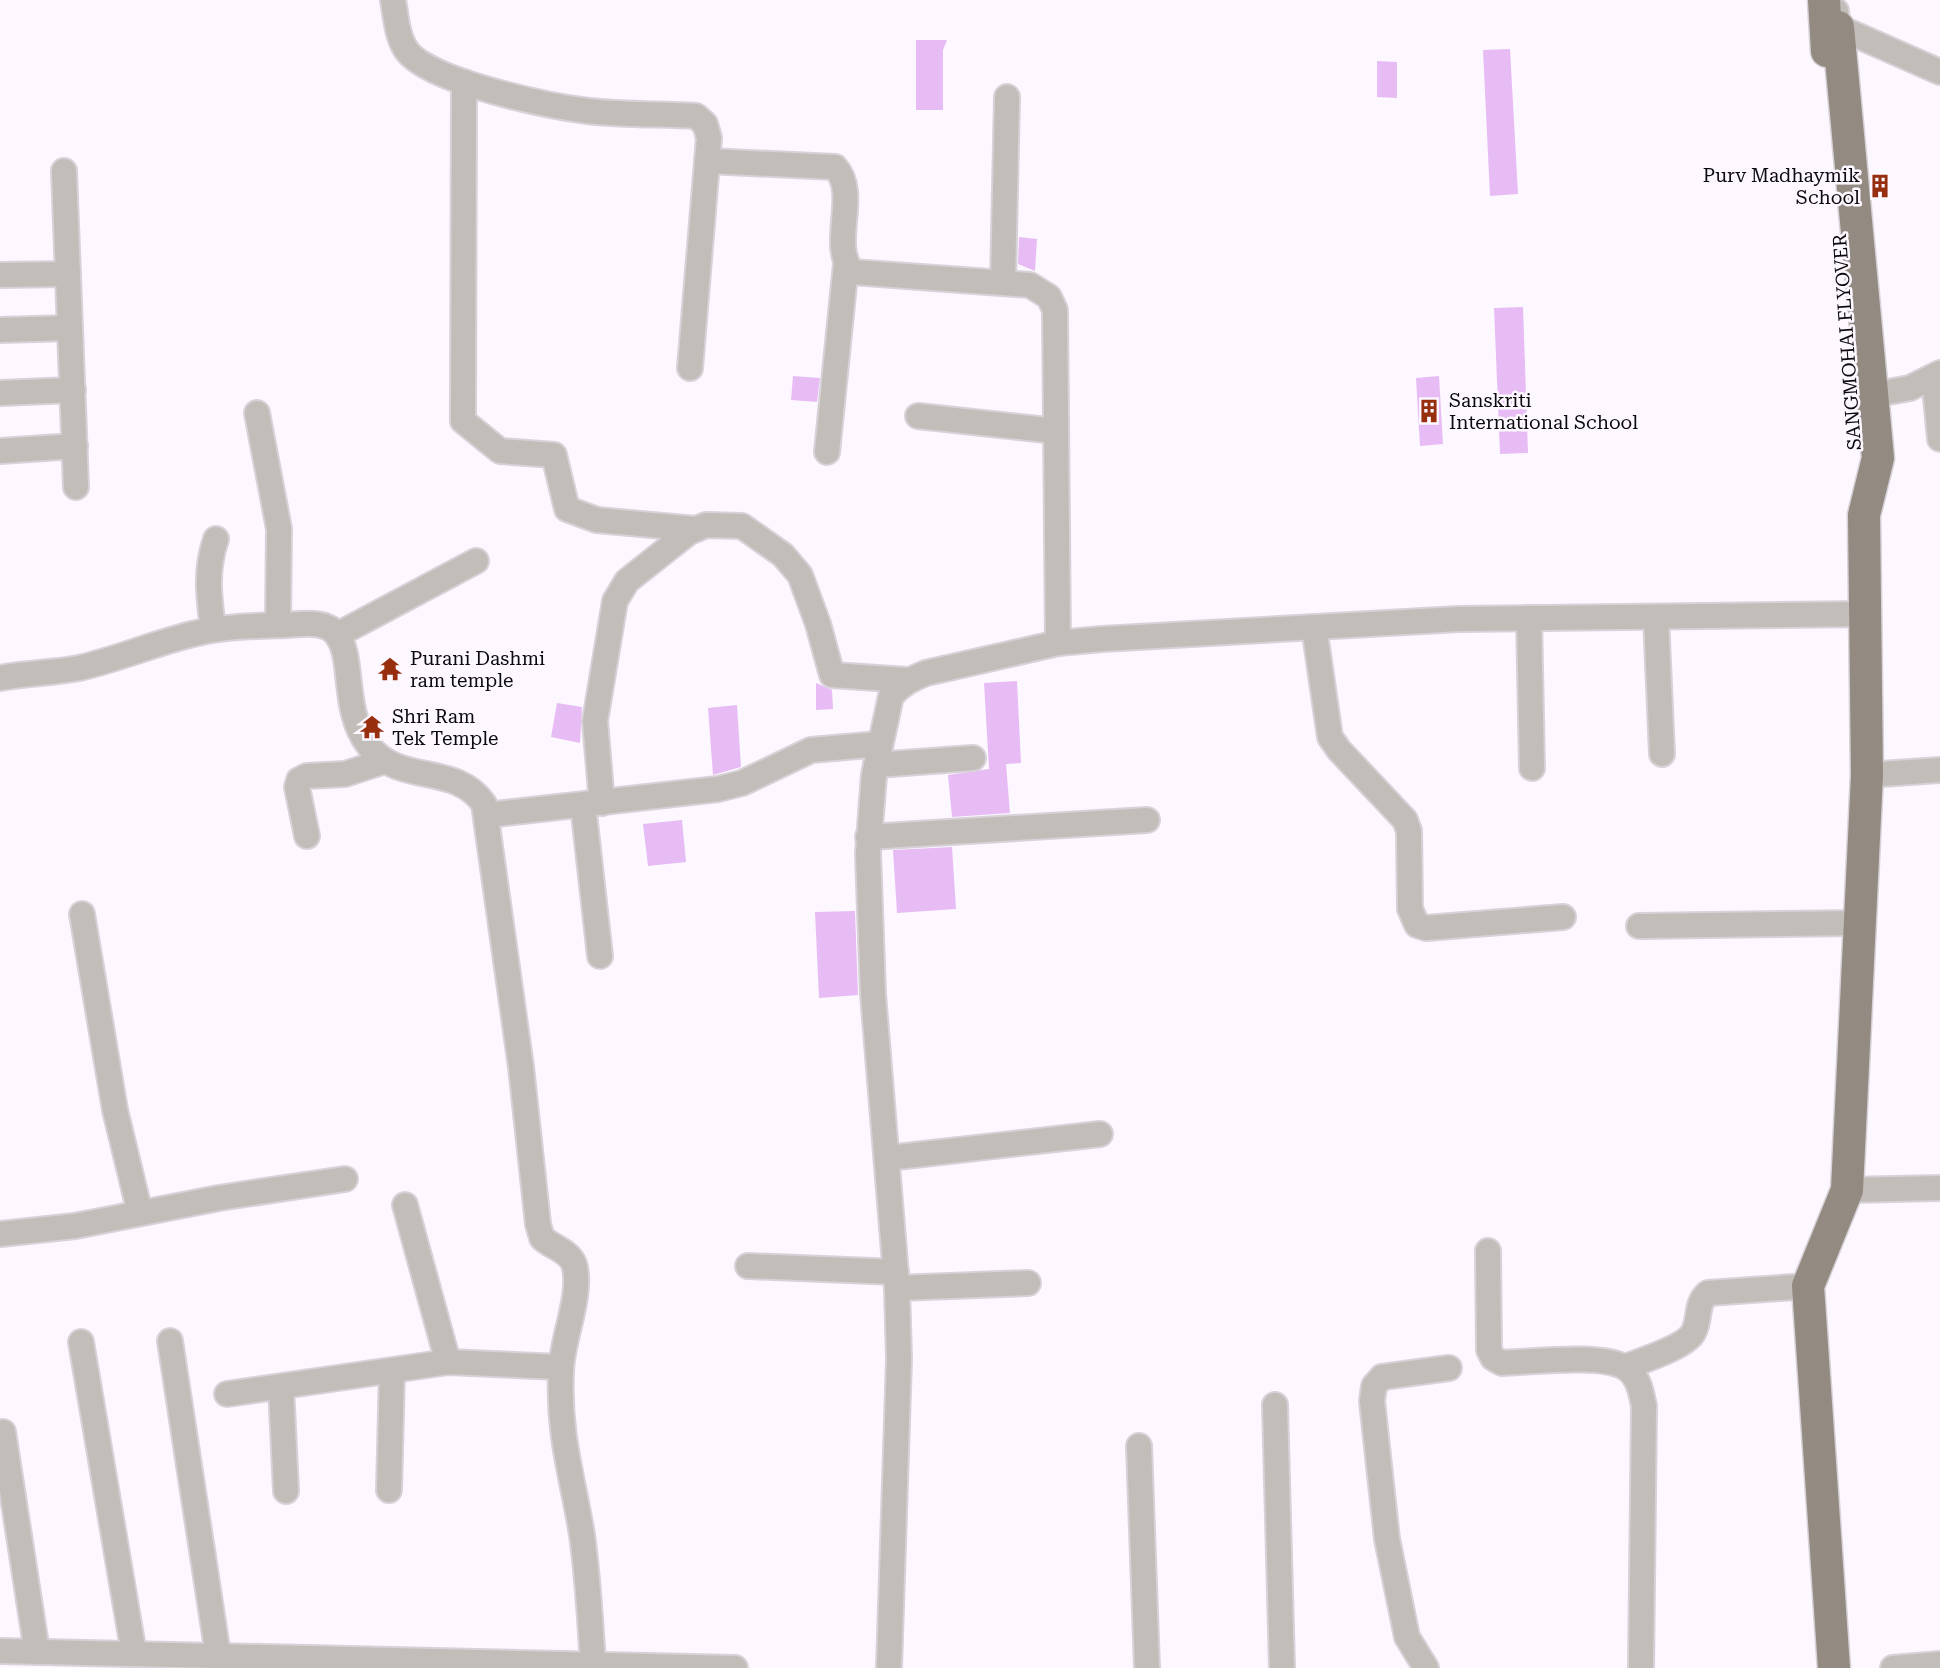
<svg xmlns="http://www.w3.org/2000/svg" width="1940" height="1668" font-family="'Roboto Serif',serif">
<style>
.building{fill:#e7bcf4}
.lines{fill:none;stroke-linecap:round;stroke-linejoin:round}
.minor-casing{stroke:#d7d2d8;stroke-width:28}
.major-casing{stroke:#d7d2d8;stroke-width:35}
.minor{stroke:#c2bdb8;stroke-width:24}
.major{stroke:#938a82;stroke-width:32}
.labels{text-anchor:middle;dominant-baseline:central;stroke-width:5;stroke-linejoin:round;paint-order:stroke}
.poi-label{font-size:19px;fill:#0d0a0e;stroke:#fdf8ff;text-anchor:start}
.street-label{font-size:19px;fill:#0d0a0e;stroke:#fdf8ff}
</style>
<rect width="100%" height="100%" fill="#fdf8ff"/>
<g class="building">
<path d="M916,40H947L943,50V110H916Z"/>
<path d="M1510,49L1518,194L1490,196L1483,50Z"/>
<path d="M1377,61L1397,62V98L1377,97Z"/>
<path d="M1019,237L1037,239L1035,271L1018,264Z"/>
<path d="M1523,307L1528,453L1500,454L1494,308Z"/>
<path d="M793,376L820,378L817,402L791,400Z"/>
<path d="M1439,376L1443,444L1420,446L1416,378Z"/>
<path d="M1017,681L1021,763L1006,764L1010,813L952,817L948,775L989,769L984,683Z"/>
<path d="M816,683L832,690L833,709L816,710Z"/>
<path d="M557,703L582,707L580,743L551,737Z"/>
<path d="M737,705L741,767L713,775L708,708Z"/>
<path d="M682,820L686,862L648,866L643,824Z"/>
<path d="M952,847L956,909L897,913L893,850Z"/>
<path d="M855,911L858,995L819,998L815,912Z"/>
</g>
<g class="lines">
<g class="minor-casing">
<g id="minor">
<path d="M393,0C396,17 397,37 407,51C430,82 549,106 588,111C623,115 660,114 696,116L705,124L709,138L690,368"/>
<path d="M1836,11L1838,27L1940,72"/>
<path d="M464,82L463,421L500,451L554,455L567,509L597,520L696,529"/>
<path d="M707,161L835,167C860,194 829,243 852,272L1030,285L1049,297L1055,310L1058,643"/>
<path d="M64,171L76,487"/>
<path d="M0,275L68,274"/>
<path d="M1003,282L1007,97"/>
<path d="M0,330L70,328"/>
<path d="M1934,377L1940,439"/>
<path d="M0,393L73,390"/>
<path d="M1872,395L1910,388L1940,373"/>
<path d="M257,413L279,529L278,625"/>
<path d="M918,416L1056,431"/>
<path d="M0,451L75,446"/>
<path d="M827,452L846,264"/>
<path d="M1656,617L1662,754"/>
<path d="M1529,618L1532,768"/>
<path d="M1314,627L1330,737L1339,750L1405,820L1409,831L1410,909L1417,925L1426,928L1563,917"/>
<path d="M213,629C209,597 205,571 216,539"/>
<path d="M337,635L476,561"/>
<path d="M0,678C26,673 53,673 79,668C119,659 157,642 197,633C227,626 257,626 287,625C303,624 327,620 337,635C355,659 341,710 369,746C400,786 455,762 484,804L521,1067L538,1224L542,1238C552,1247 569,1251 574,1264C583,1293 562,1339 561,1370C558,1435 572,1474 582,1535C588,1577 590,1620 593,1663"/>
<path d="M876,765L973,758"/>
<path d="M1867,775L1940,770"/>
<path d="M602,803L595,721L615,601L627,581L689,532L706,525L742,526L783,555L800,575L818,624L832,675L907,680"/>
<path d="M583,805L600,956"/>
<path d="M487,815L718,789L742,783L811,750L880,744"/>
<path d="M307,836L297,787L299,780L307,776L345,774L385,761"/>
<path d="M868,837L1147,820"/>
<path d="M82,914L115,1110L140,1213"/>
<path d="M1639,926L1860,923"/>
<path d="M888,1158L1100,1134"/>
<path d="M1847,1190L1940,1188"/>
<path d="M405,1205L448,1362"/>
<path d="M0,1234L75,1226L219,1198L345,1179"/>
<path d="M1488,1251L1489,1350L1493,1358L1502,1363C1530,1362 1604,1353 1626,1368C1639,1377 1641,1392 1644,1406L1641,1668"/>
<path d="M748,1266L896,1272"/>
<path d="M897,1288L1028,1283"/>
<path d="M170,1341L220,1668"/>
<path d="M81,1342L134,1654"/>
<path d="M1625,1367C1641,1361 1685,1347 1693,1333C1701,1319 1695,1304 1708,1293L1808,1286"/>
<path d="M281,1387L286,1491"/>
<path d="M227,1394L448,1362L561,1367"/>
<path d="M1275,1405L1282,1668"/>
<path d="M3,1432L37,1652"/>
<path d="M1139,1446L1147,1668"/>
<path d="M389,1490L392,1371"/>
<path d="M0,1651L735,1668"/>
<path d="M889,1668L899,1359L897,1288L873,994L868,853L874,775L891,696C902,684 911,679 926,673L1058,643L1102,639L1459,619L1865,614"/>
<path d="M1426,1668L1407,1637L1387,1539L1372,1401L1374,1386L1382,1377L1449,1368"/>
<path d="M1893,1668L1940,1664"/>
</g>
</g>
<g class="major-casing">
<g id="major">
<path d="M1824,0L1827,51"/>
<path d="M1834,1668L1808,1286L1847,1190L1867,775L1864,515L1878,458L1838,27"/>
</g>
</g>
<use href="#minor" class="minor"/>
<use href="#major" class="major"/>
</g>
<defs>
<g id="building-bare" transform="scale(1.89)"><path d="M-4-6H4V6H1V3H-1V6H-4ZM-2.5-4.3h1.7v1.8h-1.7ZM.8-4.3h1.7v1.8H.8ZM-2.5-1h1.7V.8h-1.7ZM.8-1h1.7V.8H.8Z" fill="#972f0f" stroke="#fdf8ff" stroke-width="2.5" paint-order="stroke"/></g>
<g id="temple-bare" transform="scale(1.89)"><path d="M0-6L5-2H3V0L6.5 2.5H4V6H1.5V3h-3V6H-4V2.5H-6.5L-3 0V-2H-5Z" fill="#972f0f" stroke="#fdf8ff" stroke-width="2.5" paint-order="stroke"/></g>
</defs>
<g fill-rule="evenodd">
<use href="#building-bare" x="1880" y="186"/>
<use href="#building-bare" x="1429" y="411"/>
<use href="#temple-bare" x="390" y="669"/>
<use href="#temple-bare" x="372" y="727"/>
</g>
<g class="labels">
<g class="poi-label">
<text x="1860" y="175" text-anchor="end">Purv Madhaymik<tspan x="1860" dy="22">School</tspan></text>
<text x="1449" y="400">Sanskriti<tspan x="1449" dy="22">International School</tspan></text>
<text x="410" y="658">Purani Dashmi<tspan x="410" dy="22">ram temple</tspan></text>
<text x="392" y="716">Shri Ram<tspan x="392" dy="22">Tek Temple</tspan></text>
</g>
<g class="street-label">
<text transform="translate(1847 342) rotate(-94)">SANGMOHAI FLYOVER</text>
</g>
</g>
</svg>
